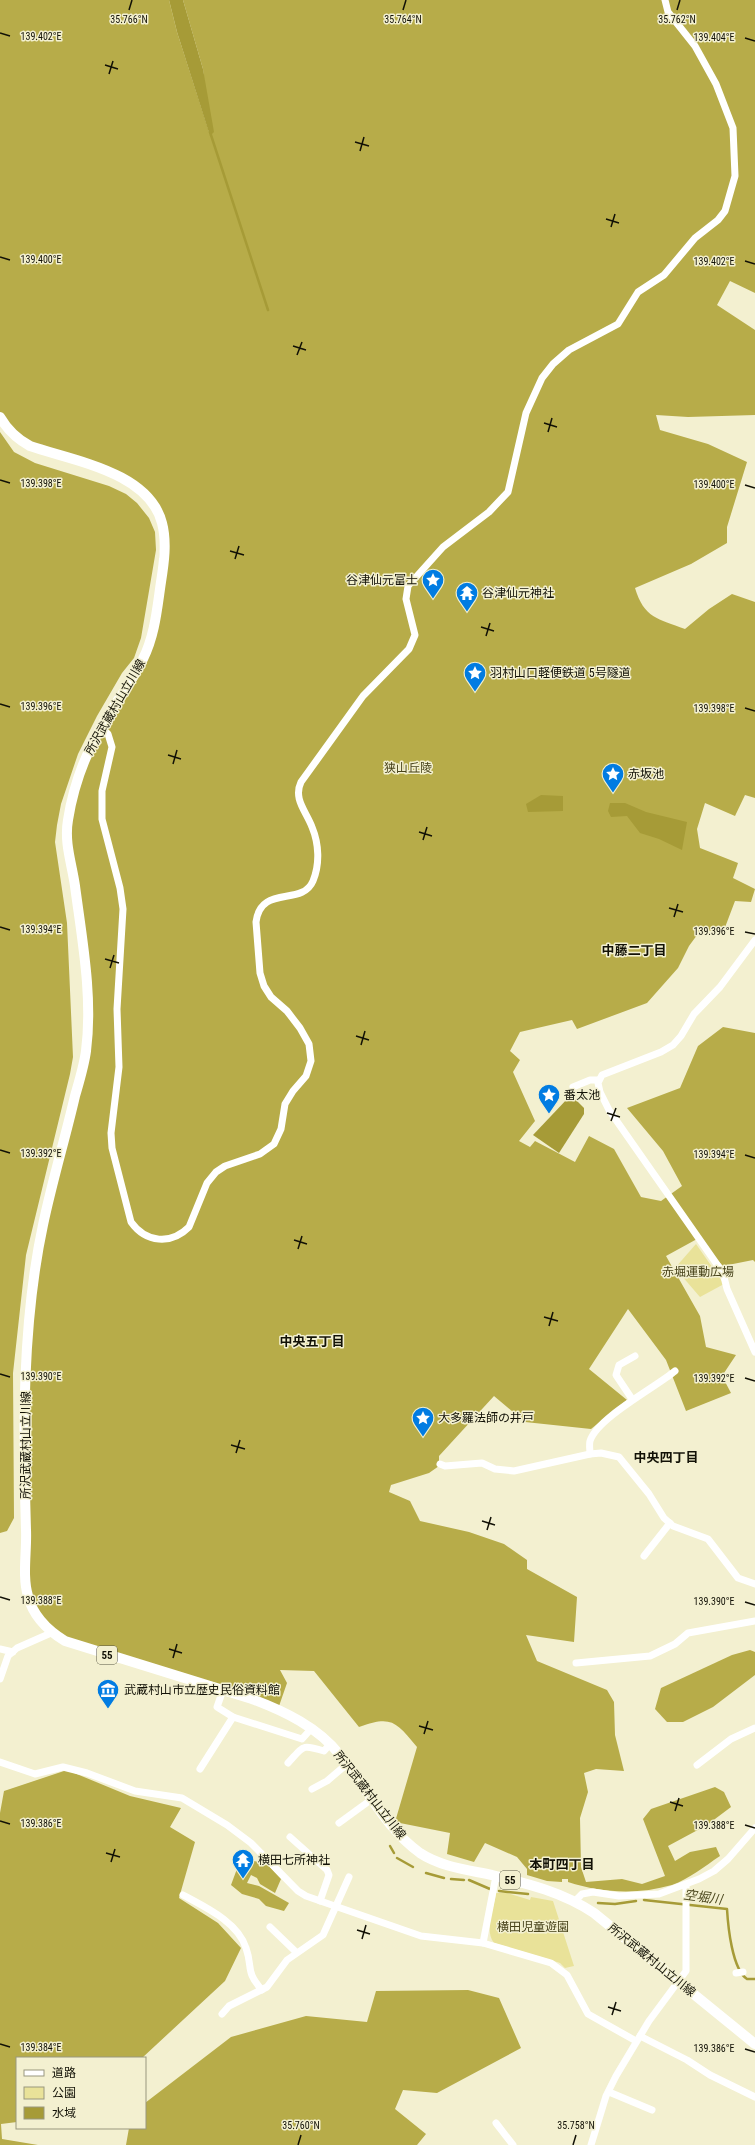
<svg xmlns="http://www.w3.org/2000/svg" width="755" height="2145" font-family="'Roboto Condensed','Noto Sans JP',sans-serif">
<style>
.green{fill:#e9e299}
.forest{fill:#b7ac49}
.water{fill:#a69b37}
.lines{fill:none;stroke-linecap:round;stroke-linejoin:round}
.stream{stroke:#a69b37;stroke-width:2.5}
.street{stroke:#fff;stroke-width:7}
.primary{stroke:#fff;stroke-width:10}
.ticks{fill:none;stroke:#121106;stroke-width:1.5}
.labels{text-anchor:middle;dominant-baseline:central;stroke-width:3;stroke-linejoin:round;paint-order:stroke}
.shield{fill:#f3f0d0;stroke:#565443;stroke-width:1}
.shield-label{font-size:11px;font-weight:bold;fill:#121106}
.poi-label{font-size:12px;fill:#121106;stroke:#f3f0d0;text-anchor:start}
.street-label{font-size:12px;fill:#121106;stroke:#f3f0d0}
.park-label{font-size:12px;fill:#474219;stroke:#f3f0d0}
.neighbourhood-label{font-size:13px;font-weight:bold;fill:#121106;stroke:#f3f0d0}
.water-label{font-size:13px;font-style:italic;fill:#4d4920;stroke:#f3f0d0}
.ticks-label{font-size:10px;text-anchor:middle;fill:#121106;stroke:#f3f0d0;stroke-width:3;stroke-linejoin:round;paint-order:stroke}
</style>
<rect width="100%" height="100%" fill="#f3f0d0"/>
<g class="green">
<path d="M696,1244L724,1284L700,1297L675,1268Z"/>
<path d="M496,1893H507L530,1900L531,1897L553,1901L574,1966L565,1968L560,1963L554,1961L494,1943C484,1931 494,1908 496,1893Z"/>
</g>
<g class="forest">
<path d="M0,0H169L177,32L210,135L203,69L183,0H755V293L730,281L717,305L755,330V415L688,417L656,415L660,430L708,444L747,462L727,527V543L691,564L635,588C644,618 658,619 685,629L709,609L732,594L755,602V798L745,795L735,816L705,803L697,829L700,848L738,863L733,878L755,889L751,902L735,901L724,930L700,931L689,946L678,968L647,1003L577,1029L572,1020L520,1032L510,1051L520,1060L513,1072L535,1121L519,1141L530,1147L535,1141L575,1162L589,1136L614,1149L641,1197L661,1201L682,1186L663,1151L627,1108L680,1088L698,1046L723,1027L755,1033V1262L753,1260L723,1266L697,1239L666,1256L700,1316L706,1347L736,1355L722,1376L731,1393L686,1411L666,1360L628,1309L589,1369L627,1400L591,1429L525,1422L494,1396L439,1456V1466L429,1473L391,1485L389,1492L410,1501L420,1521L469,1532L504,1544L527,1560V1569L577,1597L574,1642L526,1635L537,1661L607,1690L614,1702L615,1735L624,1771L596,1769L584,1773L588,1792L580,1818L581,1867L586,1882L622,1879L642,1884L665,1876L643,1819L651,1809L715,1787L724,1792L731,1807L707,1825L668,1846L675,1861L690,1852L716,1847L720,1856C705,1866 689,1879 672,1885C637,1895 602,1893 568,1882V1879H562V1882L547,1881L527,1875V1869L517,1857L485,1843L474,1862L447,1854L450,1833L395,1822L417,1747C396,1722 392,1715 359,1727L314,1671L280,1670L287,1683L278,1709L51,1633L26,1592L31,1298L86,1052L87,994L67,841L85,761L142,662L155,626L162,522L129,481L30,446L0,417Z"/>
<path d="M0,432L14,452L35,463L109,486L126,494L137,503L149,518L155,532L156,550L141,638L134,658L122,673L97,716L78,754L61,804L57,825L55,842L67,923L73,1057L70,1074L26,1255L13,1373L14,1518L7,1531L0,1533Z"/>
<path d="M750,1650L755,1652V1675L713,1707L683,1722H667L655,1709L661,1688L732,1655Z"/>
<path d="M67,1770L130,1796L181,1808L170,1827L195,1842L179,1898L218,1923L241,1948L225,1981L142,2058H17V2122L1,2124L2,2139L38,2145H0V1813L4,1791Z"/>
<path d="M241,1858L267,1864L281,1879L275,1893L260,1884L257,1878L251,1875L247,1883L259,1886L289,1903L284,1911L266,1906L259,1899L242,1894L231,1885Z"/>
<path d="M468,1990L499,1998L521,2048L437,2093L403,2090L395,2109L426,2134L417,2145H126L129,2128H145V2103L231,2037L306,2016L367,2022L376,1991Z"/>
</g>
<g class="water">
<path d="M169,0H183L203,69L214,132L210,136L177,32Z"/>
<path d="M541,795L563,796V811L528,812L526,804Z"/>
<path d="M610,803H625L646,812L687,822L682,850L659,839L640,833L627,816L611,817L608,811Z"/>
<path d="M569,1097H573L584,1108V1114L559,1153L533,1135Z"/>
</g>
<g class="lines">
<g class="stream">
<path d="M210,132L268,310"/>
<path d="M390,1846L394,1853"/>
<path d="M397,1858L413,1867"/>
<path d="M426,1873L444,1878"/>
<path d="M451,1879L464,1880"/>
<path d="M469,1880L490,1889"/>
<path d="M499,1891L528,1894"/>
<path d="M644,1900L727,1909C728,1926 732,1969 747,1979H755"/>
<path d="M598,1903L615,1904L636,1901"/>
</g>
<g class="street">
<path d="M101,727L108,734L112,747L102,791V819L120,888L123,909L117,1009L119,1067L111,1133L112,1148L131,1222C146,1243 171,1245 189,1227L207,1183L216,1172L225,1166L260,1154L274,1144L281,1129L285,1104L293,1091L306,1076L311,1061L309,1044L300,1028L287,1011L271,997L264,986L260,973L256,922C261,884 302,907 313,881C320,864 319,844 312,827C306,811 293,799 301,782L363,696L409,649L415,635L406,599L408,586L443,547L489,512L508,492L526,413L542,378L553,364L569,350L618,324L638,292L664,275L695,238L718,220L725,211L735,176L733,128L716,84L695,46L668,12L665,0"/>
<path d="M755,940L720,987L694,1014L681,1036L673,1045L661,1052L602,1075L598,1083L600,1092L609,1110L723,1273L727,1289L755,1352"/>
<path d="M573,1087L590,1080H598"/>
<path d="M632,1399L616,1375L619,1365L635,1356"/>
<path d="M590,1454C590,1450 589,1445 590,1441C597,1418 656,1387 675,1371"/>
<path d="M440,1464L445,1466L482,1463L495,1469L514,1471L590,1454L601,1453L619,1457L649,1494L664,1518L673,1526L708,1539L738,1578L755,1584"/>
<path d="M644,1556L670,1523"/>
<path d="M0,1649L13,1652"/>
<path d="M576,1663L650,1656L675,1644L688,1633L755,1621"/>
<path d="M0,1679L8,1656L17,1648L51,1633"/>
<path d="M223,1690L217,1707L233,1717"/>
<path d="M0,1762L35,1774L63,1767L87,1773L135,1791L182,1798L227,1825L251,1843L298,1891L306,1896L421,1936L483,1943L551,1963L567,1975L588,2014L636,2041"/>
<path d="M288,1763C304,1746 301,1744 324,1751L330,1744"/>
<path d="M697,1765L731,1739L755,1728"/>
<path d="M200,1769L233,1717L302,1739L311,1729"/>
<path d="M312,1789L327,1781L347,1764"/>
<path d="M339,1823L372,1799"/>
<path d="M290,1837L327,1870L329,1875L320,1901"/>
<path d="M183,1895C205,1907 238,1922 246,1948C253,1968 245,1971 262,1990"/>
<path d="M575,1901L582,1894L593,1892L619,1896L659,1894L699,1879L714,1871L728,1859L755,1828"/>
<path d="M270,1927L296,1952"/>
<path d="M483,1943L496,1876"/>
<path d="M736,1973L743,1972"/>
<path d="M222,2014L229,2006L267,1987L287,1960L323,1935L349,1877"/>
<path d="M640,2036L687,2060L710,2075L755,2097"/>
<path d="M609,2092L652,2110"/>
<path d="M496,2123L513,2145"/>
<path d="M591,2145L606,2096L616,2076L649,2021L686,1971V1885"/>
</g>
<path class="primary" d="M0,417C8,431 17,439 30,446C74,461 149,472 162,523C167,542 164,563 161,582C157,609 155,635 143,659C132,683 114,704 101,727C85,755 73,788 68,820C64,843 72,864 75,886C82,939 93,997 86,1051C84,1066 79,1082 75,1096C65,1139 52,1182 43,1225C22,1323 23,1430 26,1530C27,1551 22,1576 28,1596C33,1616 47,1630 65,1641L252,1699C284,1711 318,1727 340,1755C367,1788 385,1828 420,1853C441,1867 469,1870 492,1875C529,1884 562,1892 594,1913L755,2044"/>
</g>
<path class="ticks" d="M129,10L132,0M403,10L406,0M677,10L680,0M0,33L10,36M745,38L755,41M105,65L118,69M109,74L113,61M355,142L369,146M360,151L364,137M606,219L619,223M611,227L615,214M0,257L10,260M745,261L755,264M293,346L306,350M297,355L302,342M544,423L557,427M548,432L552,418M0,480L10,483M745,485L755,488M230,551L244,555M235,559L239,546M481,627L494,631M486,636L490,623M0,704L10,707M745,708L755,711M168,755L181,759M173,764L177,750M419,832L432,836M423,840L427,827M669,908L683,912M674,917L678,904M0,927L10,930M745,932L755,934M105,959L119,963M110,968L114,955M356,1036L369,1040M361,1045L365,1031M607,1113L620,1117M611,1121L616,1108M0,1150L10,1153M745,1155L755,1158M294,1240L307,1244M298,1249L302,1236M544,1317L558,1321M549,1326L553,1312M0,1374L10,1377M745,1378L755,1381M231,1445L245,1449M236,1453L240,1440M482,1521L495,1525M487,1530L491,1517M0,1597L10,1600M745,1602L755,1605M169,1649L182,1653M173,1658L177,1644M419,1726L433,1730M424,1734L428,1721M670,1802L683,1806M675,1811L679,1798M0,1821L10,1824M745,1825L755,1828M106,1853L120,1857M111,1862L115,1849M357,1930L370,1934M362,1939L366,1925M608,2007L621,2011M612,2015L616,2002M0,2044L10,2047M745,2049L755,2052M298,2145L301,2135M573,2145L576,2135"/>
<defs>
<g id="sight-pin" transform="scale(1.15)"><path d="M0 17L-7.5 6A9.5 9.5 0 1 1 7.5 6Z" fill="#017ce2" stroke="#f3f0d0"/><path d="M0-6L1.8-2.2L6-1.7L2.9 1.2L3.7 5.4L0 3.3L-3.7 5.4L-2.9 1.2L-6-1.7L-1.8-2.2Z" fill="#fff"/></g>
<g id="temple-pin" transform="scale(1.15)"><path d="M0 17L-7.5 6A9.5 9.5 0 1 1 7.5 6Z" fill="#017ce2" stroke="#f3f0d0"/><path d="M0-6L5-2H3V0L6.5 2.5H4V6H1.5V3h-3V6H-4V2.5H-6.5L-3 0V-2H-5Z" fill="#fff"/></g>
<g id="museum-pin" transform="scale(1.15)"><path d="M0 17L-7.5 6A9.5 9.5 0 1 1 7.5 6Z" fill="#017ce2" stroke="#f3f0d0"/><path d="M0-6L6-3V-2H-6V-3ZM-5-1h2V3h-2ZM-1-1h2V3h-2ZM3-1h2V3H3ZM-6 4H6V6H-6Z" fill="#fff"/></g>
</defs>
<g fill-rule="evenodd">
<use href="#sight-pin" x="433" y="580"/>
<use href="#temple-pin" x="467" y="593"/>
<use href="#sight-pin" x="475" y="673"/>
<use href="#sight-pin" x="613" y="774"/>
<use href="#sight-pin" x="549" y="1095"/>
<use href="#sight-pin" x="423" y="1418"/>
<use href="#museum-pin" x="108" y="1690"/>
<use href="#temple-pin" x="243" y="1860"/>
</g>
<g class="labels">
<g class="shield">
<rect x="97" y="1646" width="20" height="18" rx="3"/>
<rect x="500" y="1871" width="20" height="18" rx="3"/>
</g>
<g class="shield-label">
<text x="107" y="1655">55</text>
<text x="510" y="1880">55</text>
</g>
<g class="poi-label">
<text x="418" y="580" text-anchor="end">谷津仙元富士</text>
<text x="482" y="593">谷津仙元神社</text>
<text x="490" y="673">羽村山口軽便鉄道 5号隧道</text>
<text x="628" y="774">赤坂池</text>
<text x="564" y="1095">番太池</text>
<text x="438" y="1418">大多羅法師の井戸</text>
<text x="124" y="1690">武蔵村山市立歴史民俗資料館</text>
<text x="258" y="1860">横田七所神社</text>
</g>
<g class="street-label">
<text transform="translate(115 707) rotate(-60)">所沢武蔵村山立川線</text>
<text transform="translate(26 1445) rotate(-90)">所沢武蔵村山立川線</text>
<text transform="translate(370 1795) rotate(52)">所沢武蔵村山立川線</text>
<text transform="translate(652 1960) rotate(39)">所沢武蔵村山立川線</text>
</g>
<g class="park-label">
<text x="408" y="768">狭山丘陵</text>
<text x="698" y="1272">赤堀運動広場</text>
<text x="533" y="1927">横田児童遊園</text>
</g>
<g class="neighbourhood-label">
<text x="634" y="950">中藤二丁目</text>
<text x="312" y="1341">中央五丁目</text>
<text x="666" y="1457">中央四丁目</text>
<text x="562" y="1864">本町四丁目</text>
</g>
<g class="water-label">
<text transform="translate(703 1897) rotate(8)">空堀川</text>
</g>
</g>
<g class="ticks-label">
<text x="129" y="23">35.766°N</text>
<text x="403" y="23">35.764°N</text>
<text x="677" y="23">35.762°N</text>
<text x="41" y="40">139.402°E</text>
<text x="714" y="41">139.404°E</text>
<text x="41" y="263">139.400°E</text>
<text x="714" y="265">139.402°E</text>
<text x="41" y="487">139.398°E</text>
<text x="714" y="488">139.400°E</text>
<text x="41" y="710">139.396°E</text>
<text x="714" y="712">139.398°E</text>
<text x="41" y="933">139.394°E</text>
<text x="714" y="935">139.396°E</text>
<text x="41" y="1157">139.392°E</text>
<text x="714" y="1158">139.394°E</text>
<text x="41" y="1380">139.390°E</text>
<text x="714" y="1382">139.392°E</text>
<text x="41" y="1604">139.388°E</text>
<text x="714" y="1605">139.390°E</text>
<text x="41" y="1827">139.386°E</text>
<text x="714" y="1829">139.388°E</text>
<text x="41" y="2051">139.384°E</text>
<text x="714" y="2052">139.386°E</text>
<text x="301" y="2129">35.760°N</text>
<text x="576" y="2129">35.758°N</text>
</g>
<rect x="16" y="2057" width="130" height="72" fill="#f3f0d0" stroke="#99977f"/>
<rect x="24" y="2070" width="20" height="6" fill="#ffffff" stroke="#99977f"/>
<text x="52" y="2077" font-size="12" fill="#121106">道路</text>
<rect x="24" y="2087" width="20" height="12" fill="#e9e299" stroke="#99977f"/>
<text x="52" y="2097" font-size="12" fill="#121106">公園</text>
<rect x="24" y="2107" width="20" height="12" fill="#a69b37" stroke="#99977f"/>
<text x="52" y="2117" font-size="12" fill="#121106">水域</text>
</svg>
